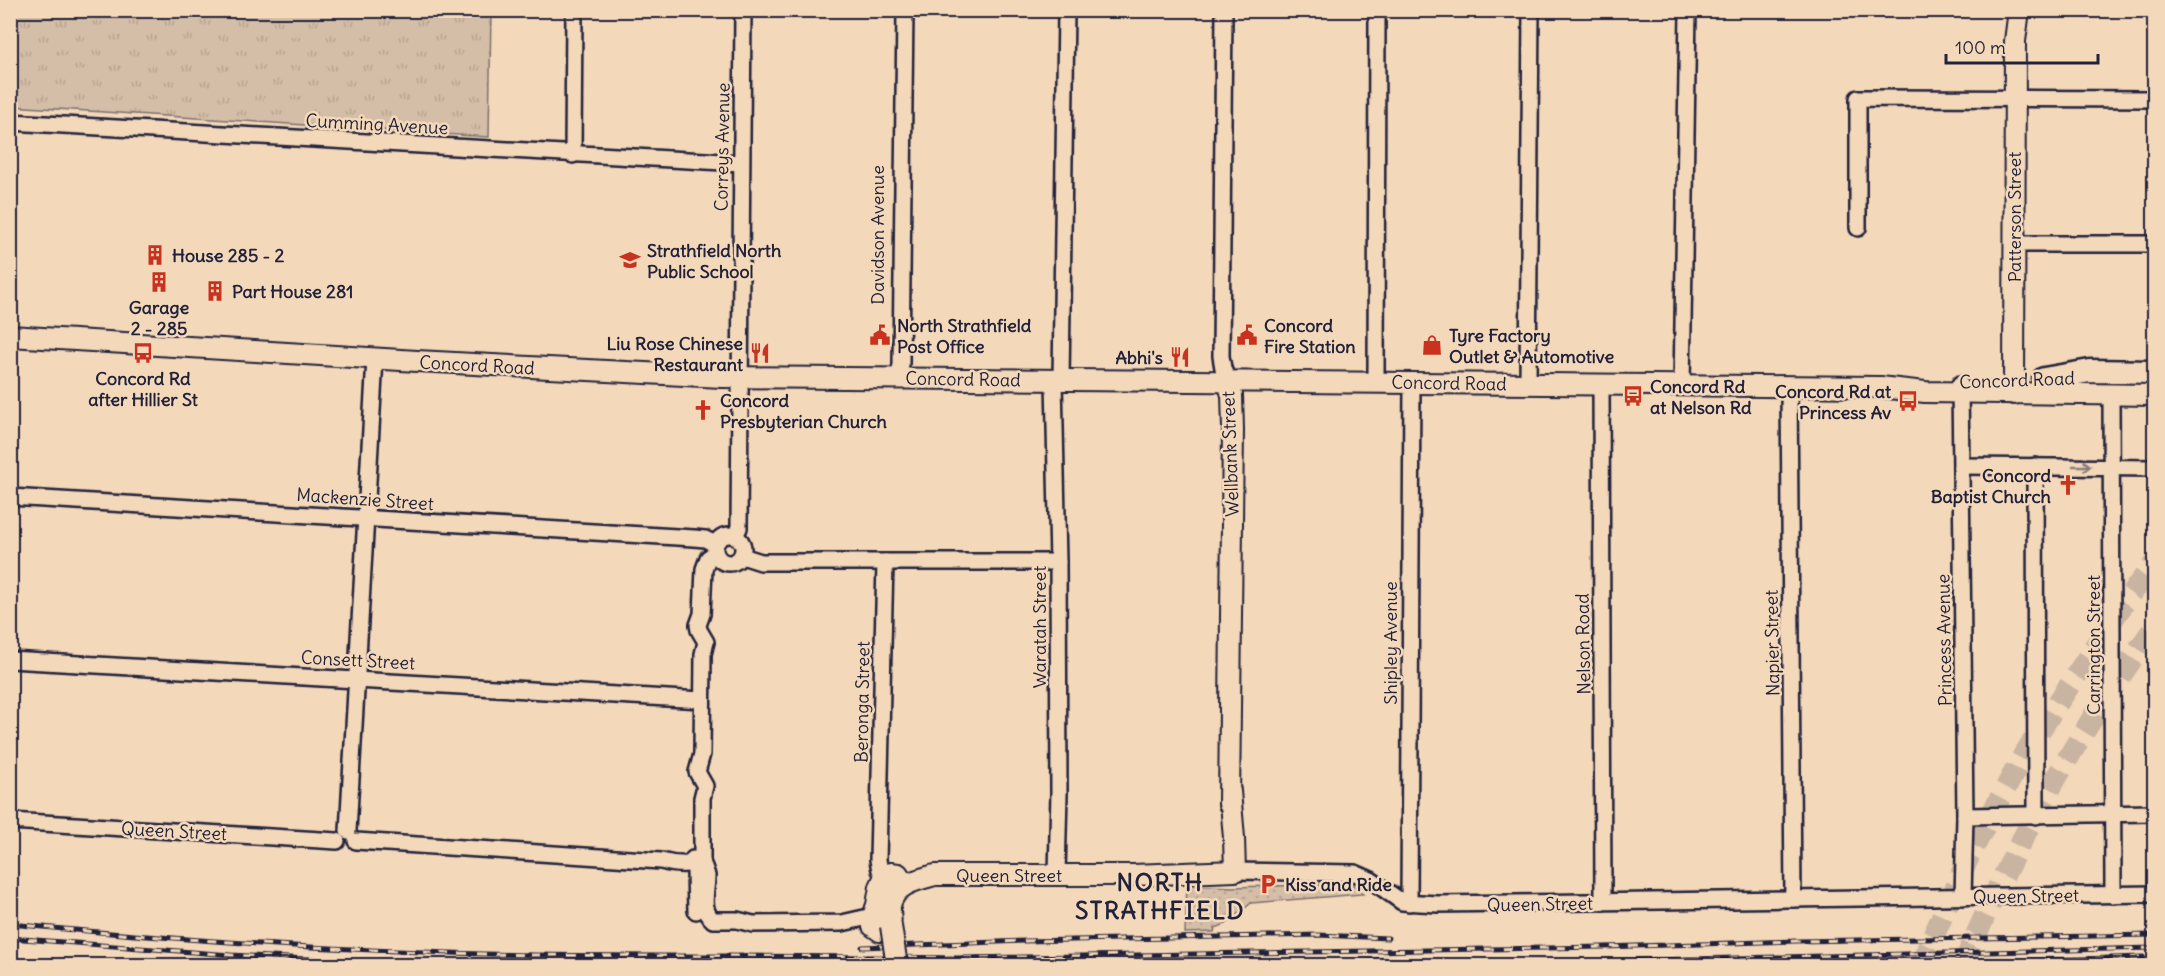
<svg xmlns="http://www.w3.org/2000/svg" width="2165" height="976" font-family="Delius,sans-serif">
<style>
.grass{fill:url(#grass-tufts);stroke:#7c7071;stroke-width:1.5}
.garden{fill:url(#garden-dots);stroke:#7c7071;stroke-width:1.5}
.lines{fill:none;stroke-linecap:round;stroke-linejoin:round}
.highway-tunnel{stroke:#c9b4a1;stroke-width:22;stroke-dasharray:22 11;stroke-linecap:butt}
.minor-casing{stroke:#22223b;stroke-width:20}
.major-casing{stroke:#22223b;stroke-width:24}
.highway-casing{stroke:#22223b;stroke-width:27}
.minor{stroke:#f3d8ba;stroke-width:15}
.major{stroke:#f3d8ba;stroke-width:20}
.highway{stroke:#f3d8ba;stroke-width:22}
.rail-casing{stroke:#22223b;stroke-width:5}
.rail{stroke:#f3d8ba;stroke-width:3;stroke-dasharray:9;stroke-linecap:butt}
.major-bridge-casing{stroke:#22223b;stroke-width:24;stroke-linecap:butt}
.major-bridge{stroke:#f3d8ba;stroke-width:20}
.oneway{stroke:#8a7d7a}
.labels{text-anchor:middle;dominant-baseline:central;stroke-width:5;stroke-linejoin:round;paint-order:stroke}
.street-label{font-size:18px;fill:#22223b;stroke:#f3d8ba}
.poi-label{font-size:18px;font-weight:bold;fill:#22223b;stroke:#f3d8ba;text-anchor:start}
.district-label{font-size:24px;font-weight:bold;letter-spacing:1.5px;fill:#22223b;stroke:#f3d8ba}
</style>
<defs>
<pattern id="grass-tufts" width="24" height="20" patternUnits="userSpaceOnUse" patternTransform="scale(1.5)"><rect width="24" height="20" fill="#d5bea7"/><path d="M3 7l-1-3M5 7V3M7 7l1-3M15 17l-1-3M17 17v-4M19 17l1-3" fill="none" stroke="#b7a391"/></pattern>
<pattern id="garden-dots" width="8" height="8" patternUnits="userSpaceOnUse" patternTransform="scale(1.5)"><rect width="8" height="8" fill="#d5bea7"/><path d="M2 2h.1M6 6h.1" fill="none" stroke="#b7a391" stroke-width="1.8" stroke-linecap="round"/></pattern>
</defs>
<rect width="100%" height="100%" fill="#f3d8ba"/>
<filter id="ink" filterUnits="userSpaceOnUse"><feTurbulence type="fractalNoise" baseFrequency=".0167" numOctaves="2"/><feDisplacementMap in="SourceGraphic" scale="12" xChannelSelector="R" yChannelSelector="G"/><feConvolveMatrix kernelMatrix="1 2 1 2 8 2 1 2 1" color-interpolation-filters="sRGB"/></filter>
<g filter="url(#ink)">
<path class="grass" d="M10,11H491L489,137L11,106Z"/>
<path class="garden" d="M1352,884L1363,894L1251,903L1226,924L1215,928L1214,932L1185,933L1187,885L1232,887Z"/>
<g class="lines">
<g class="highway-tunnel">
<path d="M1920,966L1971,852L2023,756L2119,610L2154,564"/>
<path d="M1963,966C2013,845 2078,733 2154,628"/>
</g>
<g class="minor-casing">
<g id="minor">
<path d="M1224,10L1221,356L1223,368L1228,382"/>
<path d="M10,122L741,163"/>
<path d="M573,155L574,10"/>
<path d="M1858,228V98L2154,99"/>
<path d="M2013,244H2154"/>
<path d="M898,379L901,365L905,10"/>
<path d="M1054,381L1058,562L1059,793L1057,874"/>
<path d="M1061,381L1066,10"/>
<path d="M1376,383L1377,10"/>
<path d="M1528,384L1531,10"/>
<path d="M1960,384L1965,816L1963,897"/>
<path d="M1601,385L1603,902"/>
<path d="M1682,386L1688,10"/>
<path d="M1789,387L1793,899"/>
<path d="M2111,394L2113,895"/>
<path d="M1961,466L2154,468"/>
<path d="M2035,466L2036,816"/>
<path d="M10,497L694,538L705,539L715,544"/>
<circle cx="729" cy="549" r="14"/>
<path d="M735,536L739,528L743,10"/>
<path d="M742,556L761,562H1058"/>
<path d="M10,660L702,700"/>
<path d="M1965,816L2154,813"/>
<path d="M10,821L337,841"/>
<path d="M348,831L375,359"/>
<path d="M356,841L661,861C675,865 687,866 702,862"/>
<path d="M693,859L702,862C704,867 706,871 707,876C707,891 700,909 713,920H737L753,924L842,923L873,916"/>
<path d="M702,862V798L705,786L697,772L702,754L703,654L706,642L699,630L698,625L702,614L704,569L708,558L715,553"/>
<path d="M1235,871L1355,873L1371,880L1402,902L1438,904L2154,894"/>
<path d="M885,877L880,870L878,860L885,562"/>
<path d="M1409,903L1412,383"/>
<path d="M696,911L695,872L702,862"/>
</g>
</g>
<g class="major-casing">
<g id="major">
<path d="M10,336L417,361L722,377L1880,387L1925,392L2154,395"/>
<path d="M1228,382L1232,395L1233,429L1229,804"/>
<path d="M2014,394L2015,41L2019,10"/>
<path d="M900,888L902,880L898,874L891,873L884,878L880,887L877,905L872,919L873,926L880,931L889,929C893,921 889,914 890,906C894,884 917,880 935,875H1133L1235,871L1234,838L1230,791"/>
</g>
</g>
<g class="highway-casing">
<path id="highway" d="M2044,379L2090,371L2154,372"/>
</g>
<use href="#minor" class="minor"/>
<use href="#major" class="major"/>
<use href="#highway" class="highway"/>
<g class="rail-casing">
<g id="rail">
<path d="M10,924C185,941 361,952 536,955C677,957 819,955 961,958L1604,947L1797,941L2154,935"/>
<path d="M10,938L231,955L439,966"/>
<path d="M862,947L1025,941L1318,935L1388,938"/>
<path d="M1771,965L1954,963L2143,957"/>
<path d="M1312,966L1390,959"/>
<path d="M1405,966L2154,948"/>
</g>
</g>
<use href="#rail" class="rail"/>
<g class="major-bridge-casing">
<path id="major-bridge" d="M891,926L897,966"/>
</g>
<use href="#major-bridge" class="major-bridge"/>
</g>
<defs><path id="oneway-shaft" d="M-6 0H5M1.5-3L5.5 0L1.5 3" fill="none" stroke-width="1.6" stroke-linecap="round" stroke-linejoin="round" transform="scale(1.5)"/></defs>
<use class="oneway" href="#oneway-shaft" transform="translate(2082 466)"/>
</g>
<defs>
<g id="building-bare" transform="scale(1.62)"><path d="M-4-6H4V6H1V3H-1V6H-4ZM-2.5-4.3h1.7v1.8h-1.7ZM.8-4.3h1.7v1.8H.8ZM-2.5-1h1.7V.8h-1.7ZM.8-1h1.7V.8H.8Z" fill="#c8321e" stroke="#f3d8ba" stroke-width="2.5" paint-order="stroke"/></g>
<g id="school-bare" transform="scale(1.62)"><path d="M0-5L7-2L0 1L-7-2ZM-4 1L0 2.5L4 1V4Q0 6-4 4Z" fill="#c8321e" stroke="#f3d8ba" stroke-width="2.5" paint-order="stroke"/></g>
<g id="civic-bare" transform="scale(1.62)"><path d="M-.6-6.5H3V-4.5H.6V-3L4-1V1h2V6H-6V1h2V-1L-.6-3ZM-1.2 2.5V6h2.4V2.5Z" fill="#c8321e" stroke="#f3d8ba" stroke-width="2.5" paint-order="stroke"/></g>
<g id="shop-bare" transform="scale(1.62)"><path d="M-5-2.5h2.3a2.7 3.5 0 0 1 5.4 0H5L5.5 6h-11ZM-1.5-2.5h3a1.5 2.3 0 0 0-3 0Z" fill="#c8321e" stroke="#f3d8ba" stroke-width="2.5" paint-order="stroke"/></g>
<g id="bus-bare" transform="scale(1.62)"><path d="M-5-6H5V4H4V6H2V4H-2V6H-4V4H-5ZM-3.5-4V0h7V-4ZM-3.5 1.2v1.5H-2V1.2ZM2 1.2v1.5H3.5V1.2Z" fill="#c8321e" stroke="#f3d8ba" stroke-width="2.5" paint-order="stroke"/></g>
<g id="restaurant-bare" transform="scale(1.62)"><path d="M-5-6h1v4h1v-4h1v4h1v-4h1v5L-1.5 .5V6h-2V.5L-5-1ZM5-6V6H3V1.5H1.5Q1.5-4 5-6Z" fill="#c8321e" stroke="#f3d8ba" stroke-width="2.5" paint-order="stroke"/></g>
<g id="church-bare" transform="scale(1.62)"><path d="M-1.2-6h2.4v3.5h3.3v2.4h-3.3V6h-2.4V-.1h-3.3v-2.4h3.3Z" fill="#c8321e" stroke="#f3d8ba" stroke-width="2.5" paint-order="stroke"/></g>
<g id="parking-bare" transform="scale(1.62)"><path d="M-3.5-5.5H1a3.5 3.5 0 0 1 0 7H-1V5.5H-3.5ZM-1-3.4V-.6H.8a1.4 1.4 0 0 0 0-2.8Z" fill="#c8321e" stroke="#f3d8ba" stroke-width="2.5" paint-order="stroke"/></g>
</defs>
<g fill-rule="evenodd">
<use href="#building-bare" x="155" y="255"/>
<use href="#school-bare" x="630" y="260"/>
<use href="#building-bare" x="159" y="282"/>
<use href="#building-bare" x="215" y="291"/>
<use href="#civic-bare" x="880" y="335"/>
<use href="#civic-bare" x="1247" y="335"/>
<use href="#shop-bare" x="1432" y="345"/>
<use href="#bus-bare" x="143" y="353"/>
<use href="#restaurant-bare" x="760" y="353"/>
<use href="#restaurant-bare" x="1180" y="357"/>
<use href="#bus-bare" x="1633" y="396"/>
<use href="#bus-bare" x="1908" y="401"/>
<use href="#church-bare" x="703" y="410"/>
<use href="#church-bare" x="2068" y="485"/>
<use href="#parking-bare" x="1268" y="884"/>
</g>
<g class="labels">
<g class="street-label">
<text transform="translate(377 124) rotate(3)">Cumming Avenue</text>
<text transform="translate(722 147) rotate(-89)">Correys Avenue</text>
<text transform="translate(2014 217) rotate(-90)">Patterson Street</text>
<text transform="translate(877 235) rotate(-90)">Davidson Avenue</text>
<text transform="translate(477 365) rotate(3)">Concord Road</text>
<text transform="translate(963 379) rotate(1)">Concord Road</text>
<text transform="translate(2017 380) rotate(-2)">Concord Road</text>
<text transform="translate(1449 383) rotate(1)">Concord Road</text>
<text transform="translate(1230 454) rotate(-92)">Wellbank Street</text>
<text transform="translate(365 499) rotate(4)">Mackenzie Street</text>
<text transform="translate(1039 627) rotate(-90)">Waratah Street</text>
<text transform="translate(1944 640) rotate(-91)">Princess Avenue</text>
<text transform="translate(1390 643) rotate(-90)">Shipley Avenue</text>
<text transform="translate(1772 643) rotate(-91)">Napier Street</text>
<text transform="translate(1583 644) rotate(-91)">Nelson Road</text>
<text transform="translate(2093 645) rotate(-90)">Carrington Street</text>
<text transform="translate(358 660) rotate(3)">Consett Street</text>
<text transform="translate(862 702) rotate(-89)">Beronga Street</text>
<text transform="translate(174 831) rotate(3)">Queen Street</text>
<text x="1009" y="875">Queen Street</text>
<text transform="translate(2026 896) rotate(-1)">Queen Street</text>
<text transform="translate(1540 904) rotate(-1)">Queen Street</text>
</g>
<g class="poi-label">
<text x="647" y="250">Strathfield North<tspan x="647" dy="21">Public School</tspan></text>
<text x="172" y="255">House 285 - 2</text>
<text x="232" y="291">Part House 281</text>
<text x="159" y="307" text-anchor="middle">Garage<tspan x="159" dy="21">2 - 285</tspan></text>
<text x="897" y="325">North Strathfield<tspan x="897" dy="21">Post Office</tspan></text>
<text x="1264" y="325">Concord<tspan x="1264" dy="21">Fire Station</tspan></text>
<text x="1449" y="335">Tyre Factory<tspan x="1449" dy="21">Outlet &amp; Automotive</tspan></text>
<text x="743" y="343" text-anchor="end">Liu Rose Chinese<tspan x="743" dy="21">Restaurant</tspan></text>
<text x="1163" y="357" text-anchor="end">Abhi's</text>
<text x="143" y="378" text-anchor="middle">Concord Rd<tspan x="143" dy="21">after Hillier St</tspan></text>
<text x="1650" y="386">Concord Rd<tspan x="1650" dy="21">at Nelson Rd</tspan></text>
<text x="1891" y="391" text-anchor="end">Concord Rd at<tspan x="1891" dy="21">Princess Av</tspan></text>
<text x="720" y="400">Concord<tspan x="720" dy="21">Presbyterian Church</tspan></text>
<text x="2051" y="475" text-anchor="end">Concord<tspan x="2051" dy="21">Baptist Church</tspan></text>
<text x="1285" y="884">Kiss and Ride</text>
</g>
<g class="district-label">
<text x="1160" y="882">NORTH<tspan x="1160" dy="28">STRATHFIELD</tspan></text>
</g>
</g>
<rect width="2165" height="976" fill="none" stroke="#f3d8ba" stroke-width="36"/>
<rect x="18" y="18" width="2129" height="940" fill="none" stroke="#22223b" stroke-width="2" filter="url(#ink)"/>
<path d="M1946 54v9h152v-9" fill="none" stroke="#22223b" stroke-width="3"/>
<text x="1955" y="54" font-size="18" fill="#22223b" stroke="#f3d8ba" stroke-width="4.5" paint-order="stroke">100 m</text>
</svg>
